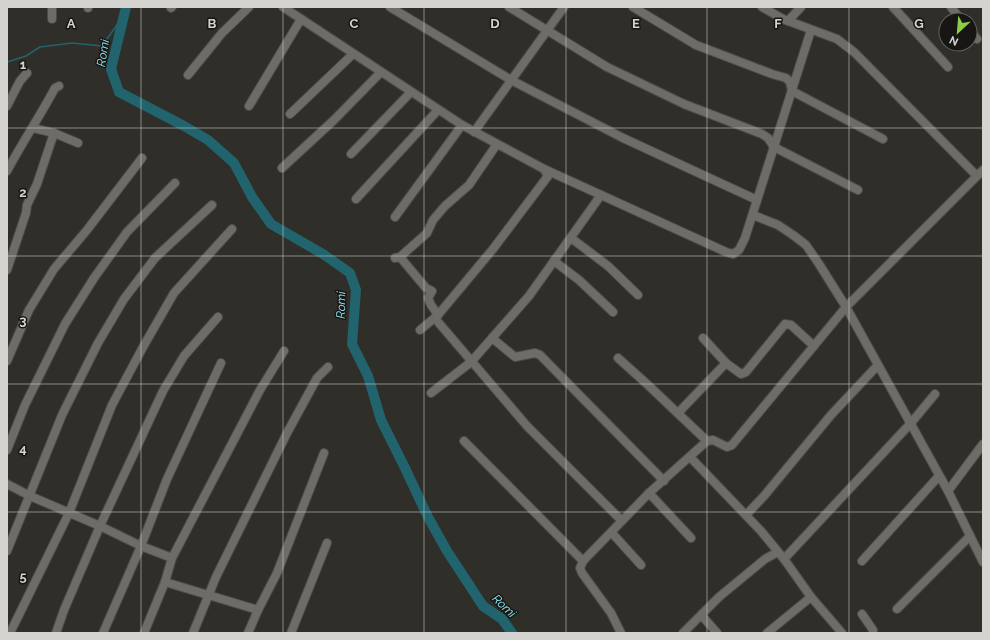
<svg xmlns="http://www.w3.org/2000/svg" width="990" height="640" font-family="Raleway,sans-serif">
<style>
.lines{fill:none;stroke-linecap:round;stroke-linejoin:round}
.stream{stroke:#21646d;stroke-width:1.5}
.river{stroke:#21646d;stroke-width:10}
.minor-casing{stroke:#4d4b46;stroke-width:10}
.minor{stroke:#6e6c66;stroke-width:8}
.grid{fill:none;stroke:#d4d3cf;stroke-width:1;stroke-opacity:0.55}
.labels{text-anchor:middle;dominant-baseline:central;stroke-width:3;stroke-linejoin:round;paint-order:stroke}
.water-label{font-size:12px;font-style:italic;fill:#8fedfa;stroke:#171614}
.grid-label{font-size:13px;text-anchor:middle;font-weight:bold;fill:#d4d3cf;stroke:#171614;stroke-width:3;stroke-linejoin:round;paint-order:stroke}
</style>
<rect width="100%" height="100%" fill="#2f2e29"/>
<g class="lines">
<path class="stream" d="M7,62L26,56L40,47L72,43L102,46L124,15"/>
<path class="river" d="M126,7L111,69L119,92L184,126L208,140L234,163L252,197L271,224L323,254L350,273L356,290L352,344L368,376L381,420L404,466L428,517L447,551L483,606L502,619L512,633"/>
<g class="minor-casing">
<g id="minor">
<path d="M52,7V19"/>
<path d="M283,7L462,125L544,169L726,252L733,254L739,250L745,238L811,30"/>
<path d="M390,7L511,80L623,138L757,200"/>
<path d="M509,7L607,67L684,104L762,134L768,138L774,147L858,190"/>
<path d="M633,7L696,45L772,74L786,78L790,82L792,91L883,139"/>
<path d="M762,7L783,19L837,39L854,52L976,175"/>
<path d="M893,7L948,67"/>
<path d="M951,7L961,20"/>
<path d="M88,8V7"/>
<path d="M171,8L172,7"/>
<path d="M788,21L801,7"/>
<path d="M970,30L977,39"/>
<path d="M188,75L222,33L249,7"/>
<path d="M7,106L20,81L27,73"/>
<path d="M249,106L301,19"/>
<path d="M290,114L353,54"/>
<path d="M33,128L54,133L78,143"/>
<path d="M474,132L564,7"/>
<path d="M351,154L411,92"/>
<path d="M282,168L334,120L381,72"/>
<path d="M7,171C22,143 40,116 55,88L59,86"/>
<path d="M356,199L438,110"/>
<path d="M753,215L778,225L793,235L806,245L819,264L846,307L948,491L983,562"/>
<path d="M395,217L462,125"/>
<path d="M571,238L608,266L638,295"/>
<path d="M400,257L426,288L432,291L428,298L431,305L438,315L436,318L438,322L527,426L619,518L621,521"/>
<path d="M395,258L400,257L427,233L433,220L445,206L469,185L497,144"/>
<path d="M554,261L579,280L613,312"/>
<path d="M7,270L26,213L27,205L37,184L54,133"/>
<path d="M420,330L438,315L493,249L545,180L548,176L544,169"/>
<path d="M492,338L515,357L535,353L540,355L664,481"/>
<path d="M703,338L726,363L741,374L746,372L785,324L791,325L814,346"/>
<path d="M618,358L648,385L707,441"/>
<path d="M7,361L29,310L54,269L87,230L142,158"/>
<path d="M431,393L471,362L529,296L601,195"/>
<path d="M678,413L726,363"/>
<path d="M464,441L583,561"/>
<path d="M7,450L25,405L65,324L94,278L127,232L175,183"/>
<path d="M690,457L761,531L784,559L811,597L842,633"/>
<path d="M7,484L30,496L100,526L141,546L172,558"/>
<path d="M948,491L983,444"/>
<path d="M649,493L691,538"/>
<path d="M746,515L764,496L831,415L878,365"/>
<path d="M612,533L641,565"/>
<path d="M7,551L62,415L98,343L124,299L155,258L212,205"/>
<path d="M784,559L911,423L935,394"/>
<path d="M862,561L939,476"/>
<path d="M165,582L258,610"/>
<path d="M897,609L970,536"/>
<path d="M862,614L873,630V633"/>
<path d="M10,633L69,513L112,405L143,347L174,293L232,229"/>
<path d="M56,633L64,610L100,526L163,391L184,356L218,317"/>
<path d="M103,633L141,546L167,479L221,363"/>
<path d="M144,633L165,582L172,558L260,390L284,351"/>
<path d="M193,633L216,577L287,433L317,378L328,367"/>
<path d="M248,633L258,610L277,573L324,453"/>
<path d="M291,633L327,543"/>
<path d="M621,633L611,613L582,573L580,568L583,561L649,493L707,441L713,440L727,447L732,445L846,307L983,170"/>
<path d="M683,633L702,614"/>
<path d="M717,633L703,617L702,614L719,597L765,559L778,552"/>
<path d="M767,633L811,597"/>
</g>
</g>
<use href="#minor" class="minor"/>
</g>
<path class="grid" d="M141,7V633M283,7V633M424,7V633M566,7V633M707,7V633M849,7V633M7,128H983M7,256H983M7,384H983M7,512H983"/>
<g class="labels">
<g class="water-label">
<text transform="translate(103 53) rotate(-81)">Romi</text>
<text transform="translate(341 305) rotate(-89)">Romi</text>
<text transform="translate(504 606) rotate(44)">Romi</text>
</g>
</g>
<g class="grid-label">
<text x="71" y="28">A</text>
<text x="212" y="28">B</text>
<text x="354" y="28">C</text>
<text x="495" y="28">D</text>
<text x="636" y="28">E</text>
<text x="778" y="28">F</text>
<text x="919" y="28">G</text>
<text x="23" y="69">1</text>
<text x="23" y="197">2</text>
<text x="23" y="325">3</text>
<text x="23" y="453">4</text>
<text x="23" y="581">5</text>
</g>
<rect width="990" height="640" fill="none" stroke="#d4d3cf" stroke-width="16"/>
<g transform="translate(958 32) rotate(206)"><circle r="19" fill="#171614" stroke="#63625f"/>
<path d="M0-3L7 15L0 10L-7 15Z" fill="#8dce44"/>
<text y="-6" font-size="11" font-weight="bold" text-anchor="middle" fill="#d4d3cf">N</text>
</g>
</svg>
